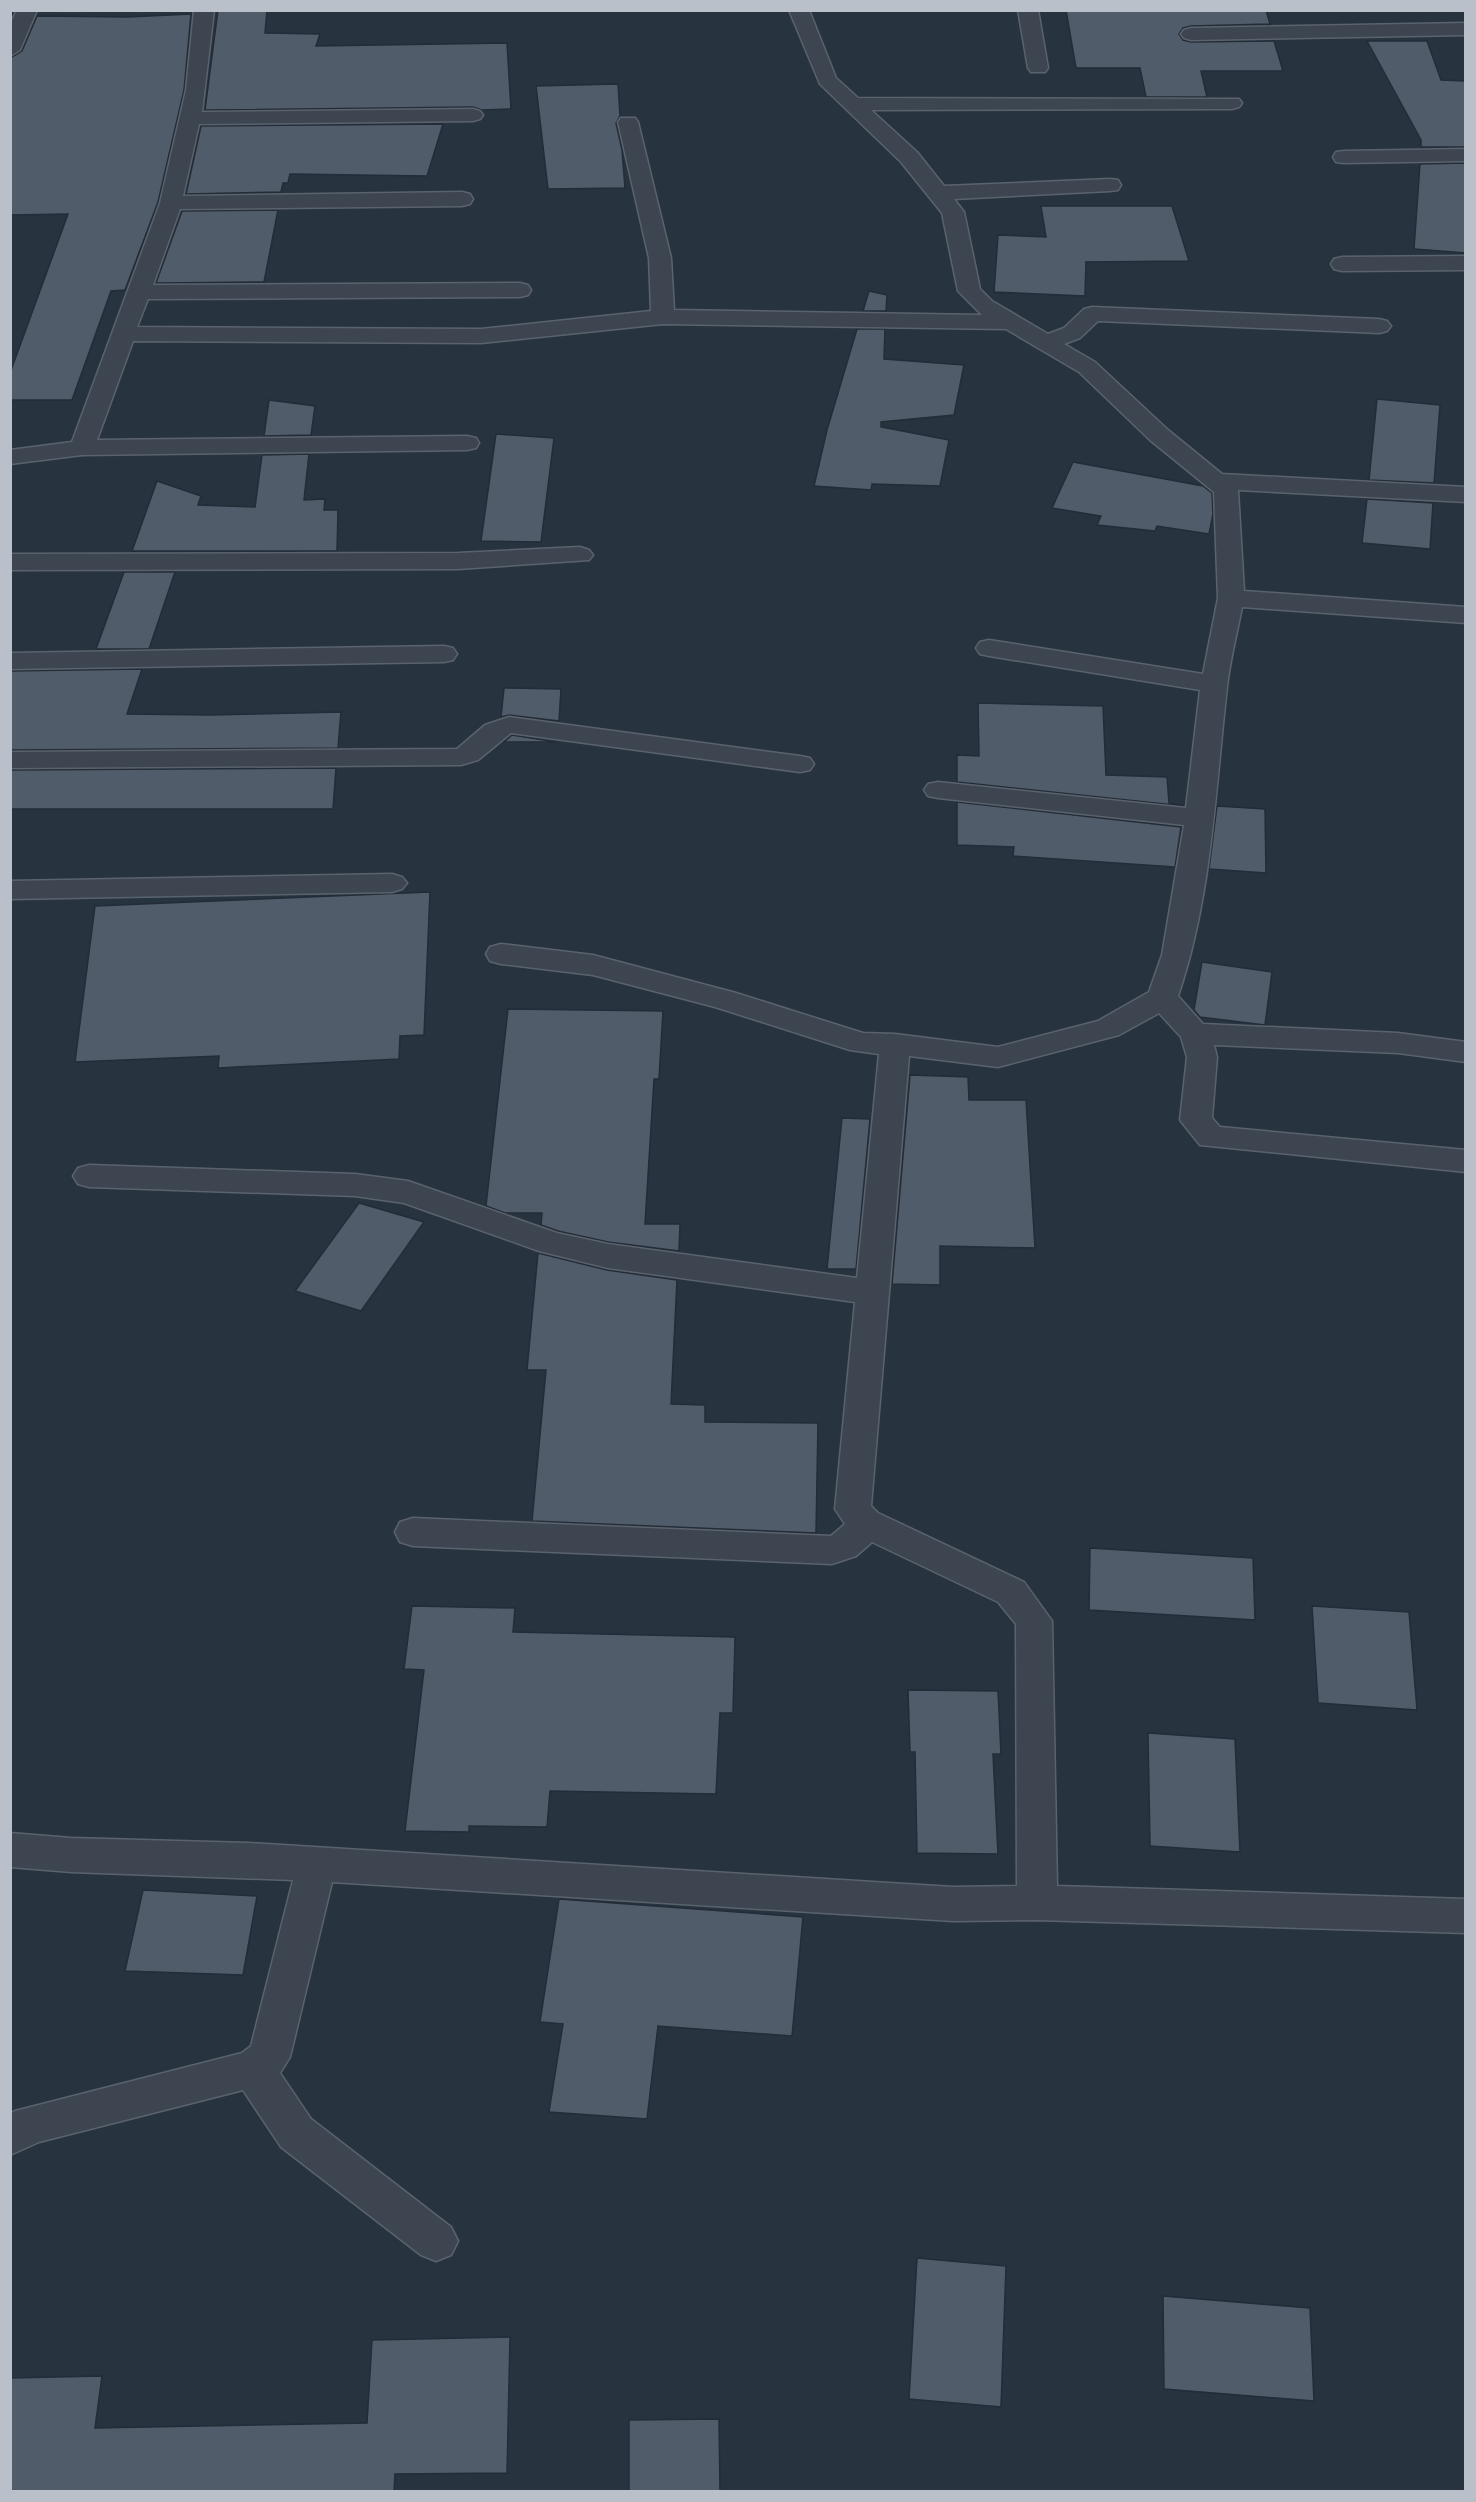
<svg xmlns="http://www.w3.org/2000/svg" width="1476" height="2502" font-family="Jost,sans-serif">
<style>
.building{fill:#515c6a;stroke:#232c37;stroke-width:1.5}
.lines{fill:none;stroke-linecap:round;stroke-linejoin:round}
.minor-casing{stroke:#5a636d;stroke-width:3}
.minor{fill:#3c4550;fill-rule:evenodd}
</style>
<rect width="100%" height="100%" fill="#283340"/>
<g class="building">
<path d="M218,10H267L265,33L320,34L316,46L507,43L511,109L482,110L473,107L205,110Z"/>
<path d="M1066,10H1266L1270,24L1191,26L1183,28L1179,34L1183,40L1191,42L1274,41L1283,71H1201L1207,97H1146L1140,68H1076Z"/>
<path d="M191,14L184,90L158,202L125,290L111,291L72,400H10V373L68,214L10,215V58L22,51L37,16L128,17Z"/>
<path d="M1367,41H1427L1441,80L1466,81V147H1421V140Z"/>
<path d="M618,84L620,116L616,123L622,150L625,188L548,189L536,86Z"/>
<path d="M443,124L427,176L290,174L288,183H283L281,192L186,194L201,126Z"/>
<path d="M1466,163V253L1414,249L1420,164Z"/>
<path d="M1041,206H1172L1189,261L1086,262L1085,296L994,292L998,235L1046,237Z"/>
<path d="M278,210L264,282L156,283L182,211Z"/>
<path d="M869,291L887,295L886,311H863Z"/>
<path d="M857,329H885L884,359L964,365L954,415L881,422V427L949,440L940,486L872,484L871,490L814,486L827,430Z"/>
<path d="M1377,399L1440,405L1434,483L1369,480Z"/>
<path d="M269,400L315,406L311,435L264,436Z"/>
<path d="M496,434L554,438L541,542L481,541Z"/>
<path d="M309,454L304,500L325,499L324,510H338L337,551H132L157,481L201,496L198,505L255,507L262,455Z"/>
<path d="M1073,462L1203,486L1212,493L1213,514L1209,534L1157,526L1155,531L1097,525L1101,516L1052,508Z"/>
<path d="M1367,499L1433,503L1430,549L1362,543Z"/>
<path d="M124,572H175L149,649H96Z"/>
<path d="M142,669L127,714L209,715L341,712L338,748L10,750V671Z"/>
<path d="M504,688L561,689L559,721L509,715L501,717Z"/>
<path d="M978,703L1103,706L1106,775L1167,777L1169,803L1184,806L957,782V755L979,756Z"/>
<path d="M512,735L557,742H504Z"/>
<path d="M336,768L333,809H10V770Z"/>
<path d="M957,802L1181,827L1175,867L1013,856L1014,847L957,845Z"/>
<path d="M1217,806L1265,809L1266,873L1209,869Z"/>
<path d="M430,892L424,1035L400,1036L399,1059L218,1068L219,1056L75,1062L95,906Z"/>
<path d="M1202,962L1272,972L1265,1025L1200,1017L1194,1010Z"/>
<path d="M508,1009L663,1011L659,1079H654L645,1224H680L679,1251L608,1242L558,1231L541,1225L542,1213H505L486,1206Z"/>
<path d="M910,1075L968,1077L969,1100H1026L1035,1248L940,1246V1285L892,1284Z"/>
<path d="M842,1118L870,1119L856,1269H827Z"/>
<path d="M359,1203L424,1222L361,1311L295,1291Z"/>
<path d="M538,1253L607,1270L677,1280L671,1404L705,1405V1422L818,1423L816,1533L532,1521L546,1370H527Z"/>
<path d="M1090,1548L1253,1558L1255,1620L1089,1610Z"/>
<path d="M412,1606L515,1608L513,1632L735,1637L733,1713H720L716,1794L550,1791L547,1827L469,1826V1832L405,1831L424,1670L404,1669Z"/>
<path d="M1312,1606L1409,1612L1417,1710L1318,1703Z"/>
<path d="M908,1690L998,1691L1001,1754H993L998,1854L917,1853L915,1752H910Z"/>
<path d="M1148,1733L1235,1739L1240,1852L1150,1846Z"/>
<path d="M143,1890L257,1896L243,1975L125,1971Z"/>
<path d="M559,1899L803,1917L792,2036L658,2026L647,2119L549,2112L563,2024L540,2022Z"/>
<path d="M917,2258L1006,2266L1001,2407L909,2399Z"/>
<path d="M1163,2296L1310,2308L1314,2401L1164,2389Z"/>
<path d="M510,2337L507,2473L395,2474L394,2492H10V2378L102,2376L95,2428L367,2423L372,2340Z"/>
<path d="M719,2419L720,2492H629V2420Z"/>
</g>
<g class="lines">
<g class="minor-casing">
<g id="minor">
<path d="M17,10H37L20,50L10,56V25Z"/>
<path d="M194,10H214L202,112L473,109L480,111L483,115L480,119L473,121L199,124L183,196L462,192L470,194L473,199L470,204L462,206L180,209L153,285L520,283L528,285L531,290L528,295L520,297L148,299L137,327L481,329L651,311L649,258L618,122L621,118H635L638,122L671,258L674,310L982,315L958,291L942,213L901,162L820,84L789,10H809L836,78L858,98L1239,99L1242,103L1239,107L1232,109L871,110L917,152L944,186L1110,179L1118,180L1121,185L1118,190L1110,191L954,199L964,212L980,289L992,301L1048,334L1064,328L1084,309L1092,307L1379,319L1387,321L1391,326L1387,331L1379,333L1098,321L1080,338L1064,344L1095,362L1168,430L1222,474L1466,487V502L1238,490L1244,591L1466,607V623L1242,607C1237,633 1230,660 1227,687C1215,791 1212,897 1178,996L1203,1024L1398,1033L1466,1042V1062L1398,1053L1214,1045L1217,1057L1212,1118L1220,1127L1466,1150V1172L1200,1145L1180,1120L1187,1057L1181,1037L1159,1013L1119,1035L998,1067L909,1056L871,1506L878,1513L1024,1582L1052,1621L1057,1886L1466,1899V1933L1037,1920L953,1921L332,1882L290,2057L280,2073L311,2119L451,2227L458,2241L451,2255L436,2261L421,2255L281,2147L243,2090L39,2142L10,2155V2114L15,2111L242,2053L251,2046L293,1880L71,1872L10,1867V1833L71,1838L248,1843L953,1887L1017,1886L1016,1624L998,1602L872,1542L856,1556L832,1564L413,1546L400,1542L395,1532L400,1522L413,1518L831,1536L845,1524L835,1509L855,1302L608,1268L539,1251L404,1203L355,1196L89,1187L78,1184L73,1176L78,1168L89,1165L355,1174L408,1181L557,1233L608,1244L857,1278L879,1054L850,1050L715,1007L593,975L501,964L490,961L486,954L490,947L501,944L593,955L736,993L863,1033L895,1034L998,1047L1098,1021L1149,992L1162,955L1184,825L938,798L928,796L924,790L928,784L938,782L1186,808L1200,690L989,656L980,654L976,648L980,642L989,640L1203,674L1218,598L1214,492L1150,440L1079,372L1006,329L663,324L481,343L133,341L97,440L467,436L476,438L479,443L476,448L467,450L82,455L10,464V450L72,442L160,203L186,90Z"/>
<path d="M1018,10H1038L1048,68L1045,72H1031L1028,68Z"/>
<path d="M1466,23V35L1191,40L1184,38L1181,34L1184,30L1191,28Z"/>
<path d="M1466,149V161L1344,163L1336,162L1333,157L1336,152L1344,151Z"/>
<path d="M1466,256V270L1342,271L1334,269L1331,264L1334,259L1342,257Z"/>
<path d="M580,547L589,550L593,555L589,560L458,569L10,570V554L458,553Z"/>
<path d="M444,646L453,648L457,654L453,660L444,662L10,669V653Z"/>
<path d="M509,717L800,756L810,758L814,764L810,770L800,772L511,733L478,760L461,765L10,768V752L457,749L485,725Z"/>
<path d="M392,874L402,877L407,883L402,889L392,892L10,899V881Z"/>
</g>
</g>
<use href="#minor" class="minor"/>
</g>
<rect width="1476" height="2502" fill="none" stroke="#b9c0ca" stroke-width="24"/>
</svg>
